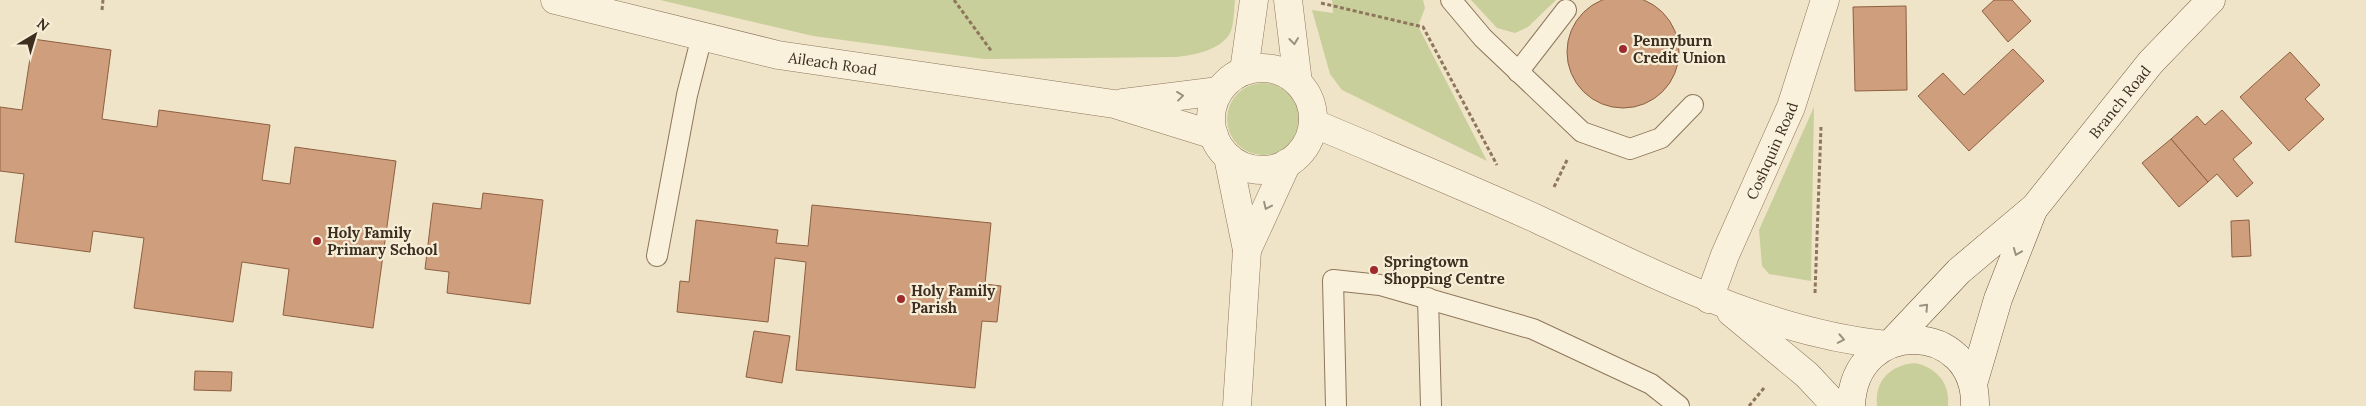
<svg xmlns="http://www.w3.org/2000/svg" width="2366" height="406" font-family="Lora,serif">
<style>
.green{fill:#c9cf9b}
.building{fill:#cf9f7d;stroke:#8d5f41}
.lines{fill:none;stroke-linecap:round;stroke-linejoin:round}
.service-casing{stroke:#8d765c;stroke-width:22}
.minor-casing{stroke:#8d765c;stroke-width:29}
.tertiary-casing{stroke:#8d765c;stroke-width:29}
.secondary-casing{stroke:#6f573f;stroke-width:29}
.path{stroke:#8d765c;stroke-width:3;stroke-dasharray:4 2.5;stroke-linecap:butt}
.service{stroke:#faf1dc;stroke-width:20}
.minor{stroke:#faf1dc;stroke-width:28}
.tertiary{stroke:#faf1dc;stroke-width:28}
.secondary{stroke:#faf1dc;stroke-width:28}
.oneway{stroke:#9c907e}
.poi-dot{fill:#9e2a2b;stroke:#f7eed8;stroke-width:2}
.labels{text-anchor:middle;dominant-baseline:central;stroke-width:4.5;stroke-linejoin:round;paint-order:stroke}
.poi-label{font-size:15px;font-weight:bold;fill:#3d2e20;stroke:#f7eed8;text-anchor:start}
.street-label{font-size:15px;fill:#3d2e20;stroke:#f7eed8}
</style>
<rect width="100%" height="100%" fill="#f0e4c8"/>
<g class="green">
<path d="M660,0H1235C1234,9 1234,22 1231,31C1223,50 1194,55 1177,57L984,59L813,36Z"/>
<path d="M1332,0H1423L1425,8L1418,26L1487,161L1342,90L1330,74L1312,10L1333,13Z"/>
<path d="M1471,0H1556L1528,27L1515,33L1497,28Z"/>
<circle cx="1263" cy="119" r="36"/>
<path d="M1814,107L1811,281L1769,274L1762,266L1759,230Z"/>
<path d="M1915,363C1937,368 1950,383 1948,406H1877C1874,380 1891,365 1915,363Z"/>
</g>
<g class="building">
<circle cx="1623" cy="52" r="56"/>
<path d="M1994,0H2012L2031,21L2008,42L1982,11Z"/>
<path d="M1906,6L1907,90L1855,91L1853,7Z"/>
<path d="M33,39L111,50L102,119L157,127L159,110L270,125L262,180L290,184L295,147L396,161L373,328L283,315L289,269L242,262L233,322L134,308L144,238L93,231L90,252L15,242L24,174L0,171V107L22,110Z"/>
<path d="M2013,49L2044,81L1969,151L1918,96L1943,73L1964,95Z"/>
<path d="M2290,52L2320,85L2305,99L2324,119L2289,151L2240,97Z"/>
<path d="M2222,110L2252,143L2233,159L2253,183L2237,197L2217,174L2208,182L2171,139L2197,116L2205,125Z"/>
<path d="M2171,139L2208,182L2179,207L2142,163Z"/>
<path d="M483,193L543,200L530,304L447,293L449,272L425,269L433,203L481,209Z"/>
<path d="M812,205L991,223L985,284L1001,286L997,322L982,321L975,388L796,370L806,262L775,258L768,322L677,312L680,281L689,282L696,220L778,230L776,243L808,246Z"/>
<path d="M2249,220L2251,256L2232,257L2231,221Z"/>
<path d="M754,331L790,336L782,383L746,377Z"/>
<path d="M195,371L232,372L231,391L194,390Z"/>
</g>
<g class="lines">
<g class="service-casing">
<g id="service">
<path d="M1451,0L1483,38L1582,132L1630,149L1661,138L1693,105"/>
<path d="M1518,72L1566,10"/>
<path d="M657,256L687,95L702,36"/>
<path d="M1428,298L1431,406"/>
<path d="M1336,406L1333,280L1380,285L1533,329L1651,384L1679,406"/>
</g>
</g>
<g class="minor-casing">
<g id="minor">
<path d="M1288,0L1298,83"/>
<path d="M1244,71L1254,0"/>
<path d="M1228,157L1247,250L1237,406"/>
<path d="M1247,250L1287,163"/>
<path id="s1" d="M1709,299L1725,255L1791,107L1825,0"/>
</g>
</g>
<g class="tertiary-casing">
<g id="tertiary">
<path id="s2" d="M555,0L778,55L1114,104L1214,135"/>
<circle cx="1262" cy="119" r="51"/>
<path d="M1123,103L1219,91"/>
<path d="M1313,123C1388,155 1465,186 1539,220C1651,272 1762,332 1887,345"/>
<path d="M1731,312L1807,375L1836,406"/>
</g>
</g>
<g class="secondary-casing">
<g id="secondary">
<path id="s3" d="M1892,342L1959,271L2035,207L2151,62L2211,0"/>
<path d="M1973,384L1998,299L2033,210"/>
<path d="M1851,406C1854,316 1977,320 1975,406"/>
</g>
</g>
<g class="path">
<path d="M954,0L992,52"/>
<path d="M1321,3L1423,27L1497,165"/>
<path d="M102,10L103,0"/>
<path d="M1554,187L1568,158"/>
<path d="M1815,293L1821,127"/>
<path d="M1749,406L1764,388"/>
</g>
<use href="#service" class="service"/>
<use href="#minor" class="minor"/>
<use href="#tertiary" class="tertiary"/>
<use href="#secondary" class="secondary"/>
</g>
<defs><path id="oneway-chevron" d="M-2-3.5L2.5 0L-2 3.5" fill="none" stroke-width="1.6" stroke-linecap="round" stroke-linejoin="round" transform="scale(1.25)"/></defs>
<g class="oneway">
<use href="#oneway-chevron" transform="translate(1294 41) rotate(84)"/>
<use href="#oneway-chevron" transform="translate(1180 96) rotate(-7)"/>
<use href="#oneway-chevron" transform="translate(1267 206) rotate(115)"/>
<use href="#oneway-chevron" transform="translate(2017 252) rotate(112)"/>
<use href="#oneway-chevron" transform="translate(1925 307) rotate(-47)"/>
<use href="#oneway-chevron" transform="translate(1841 339) rotate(11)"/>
</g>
<g class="poi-dot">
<circle cx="1623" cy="49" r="5"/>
<circle cx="317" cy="241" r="5"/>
<circle cx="1374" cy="270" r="5"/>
<circle cx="901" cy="299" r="5"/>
</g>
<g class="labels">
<g class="poi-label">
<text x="1633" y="40">Pennyburn<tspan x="1633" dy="17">Credit Union</tspan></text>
<text x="327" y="232">Holy Family<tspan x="327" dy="17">Primary School</tspan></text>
<text x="1384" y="261">Springtown<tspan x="1384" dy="17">Shopping Centre</tspan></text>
<text x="911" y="290">Holy Family<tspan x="911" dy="17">Parish</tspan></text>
</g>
<g class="street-label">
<text stroke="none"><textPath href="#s2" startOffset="285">Aileach Road</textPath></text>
<text stroke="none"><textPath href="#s3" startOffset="332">Branch Road</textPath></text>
<text stroke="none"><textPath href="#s1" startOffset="161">Coshquin Road</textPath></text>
</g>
</g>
<g transform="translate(35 35) rotate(38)" stroke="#f7eed8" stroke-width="4" paint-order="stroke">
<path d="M0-4L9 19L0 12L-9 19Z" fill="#3d2e20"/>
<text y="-8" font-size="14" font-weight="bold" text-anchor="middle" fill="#3d2e20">N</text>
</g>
</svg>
